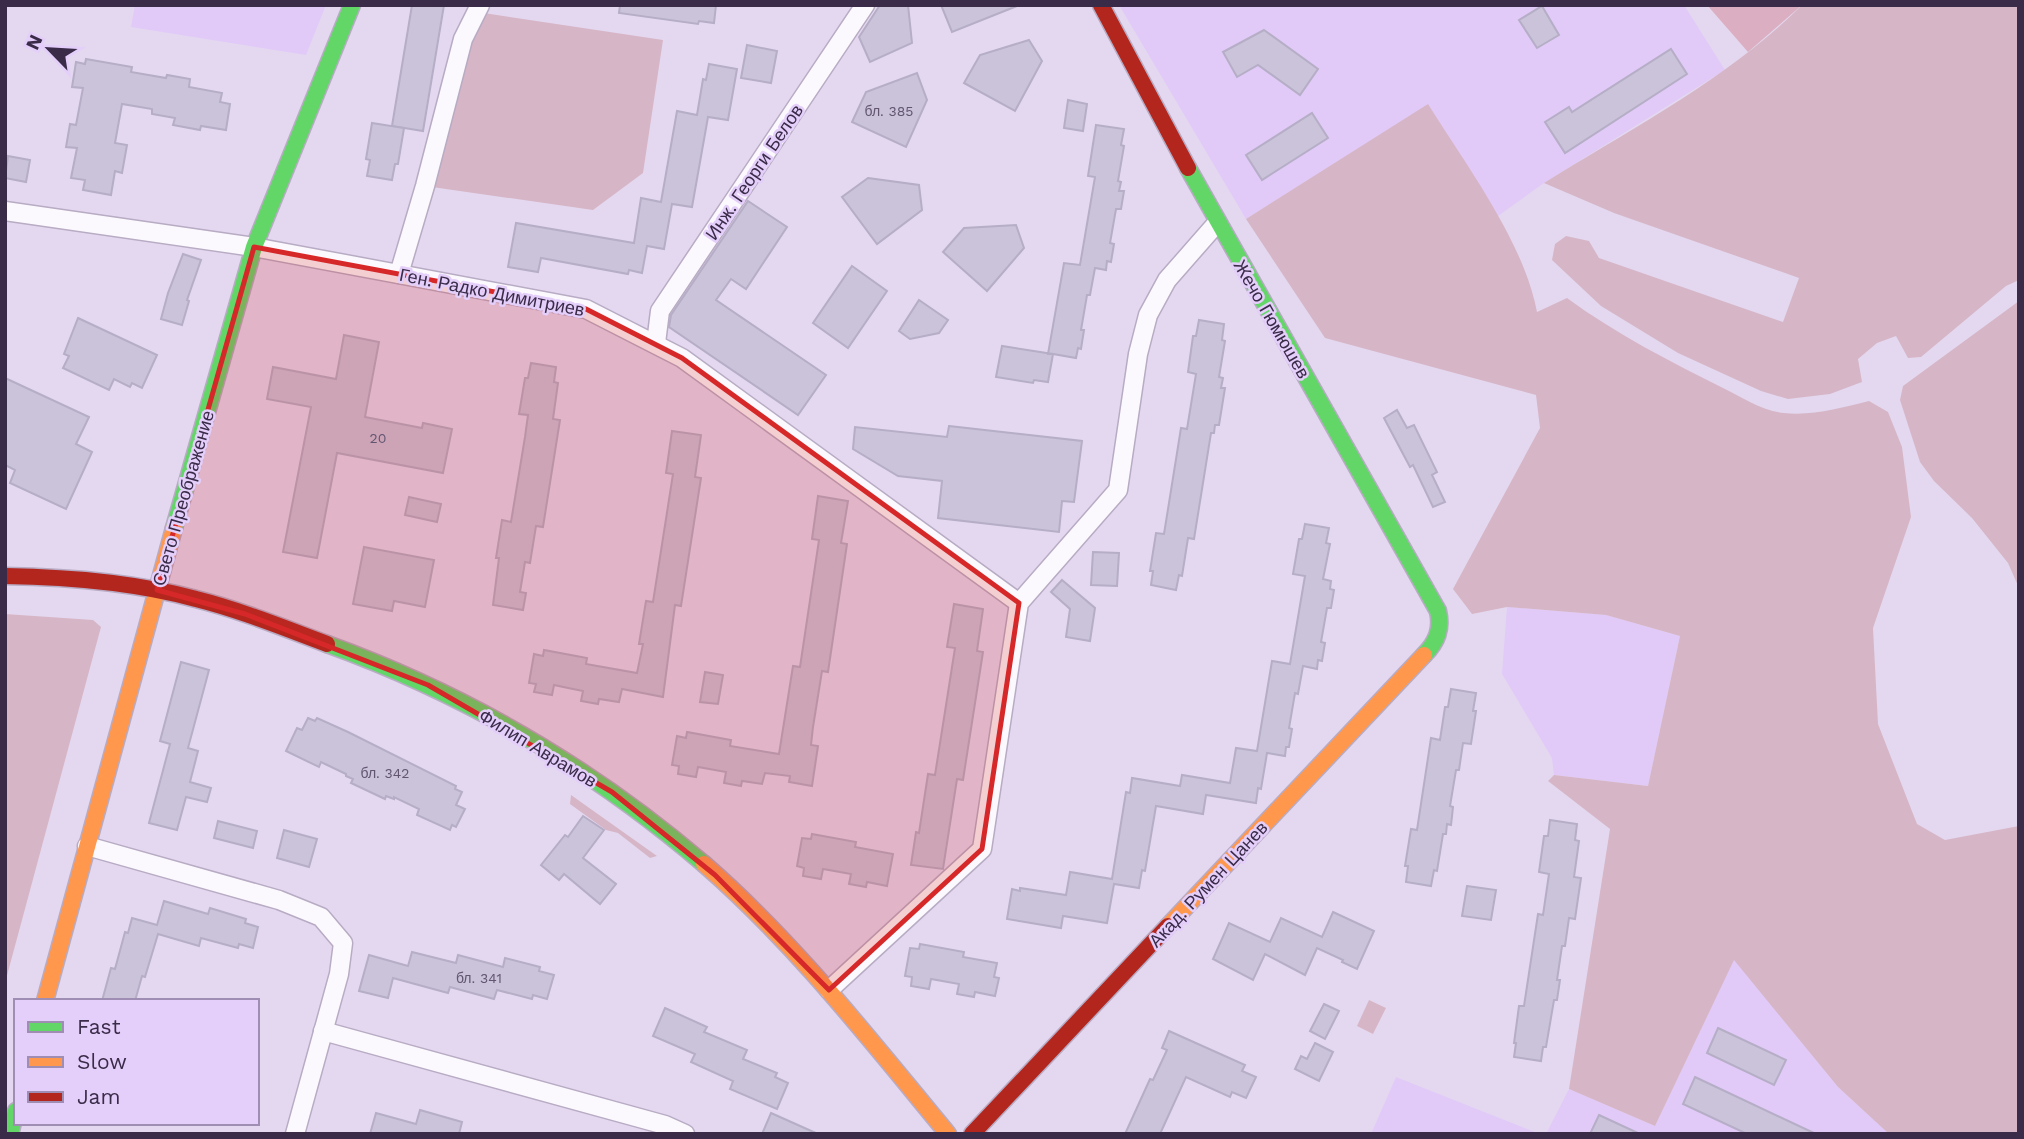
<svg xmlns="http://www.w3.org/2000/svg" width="2024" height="1139" font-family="'Work Sans',sans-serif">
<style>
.built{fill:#e1caf8}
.green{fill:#d6b6c6}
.forest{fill:#dbafc1}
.building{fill:#cac3da;stroke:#b5aec6;stroke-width:2}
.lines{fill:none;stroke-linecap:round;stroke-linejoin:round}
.street-casing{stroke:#b8abc4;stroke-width:21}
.fast-casing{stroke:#b8abc4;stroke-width:19}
.slow-casing{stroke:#b8abc4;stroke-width:19}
.jam-casing{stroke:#b8abc4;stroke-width:19}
.street{stroke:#fbf9fd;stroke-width:18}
.fast{stroke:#63d668;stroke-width:16}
.slow{stroke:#ff974d;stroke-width:16}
.jam{stroke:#b3261e;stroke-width:16}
.marked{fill:#d62828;fill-opacity:0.2;stroke:#d62828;stroke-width:5;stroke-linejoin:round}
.labels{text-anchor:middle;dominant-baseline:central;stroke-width:5;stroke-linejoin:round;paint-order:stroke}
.number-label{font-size:14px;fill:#625570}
.street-label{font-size:18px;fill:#3a2b48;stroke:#e4cefa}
</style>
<rect width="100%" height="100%" fill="#e4d8f0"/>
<g class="built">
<path d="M135,5H326L306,55L131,27Z"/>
<path d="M1119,5H1684L1725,70L1544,183L1498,216L1428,105L1246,219Z"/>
<path d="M1507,607L1606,615L1680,636L1648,786L1554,775L1552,758L1502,674Z"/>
<path d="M1734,959L1838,1087L1889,1134H1546L1569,1089L1655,1126Z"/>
<path d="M1396,1077L1540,1134H1371Z"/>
</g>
<g class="green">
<path d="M1802,5H2019V280L2006,286L1921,357L1908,358L1896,336L1877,343L1858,359L1862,382L1830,394L1788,399L1761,391L1678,353L1601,306L1552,260L1555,244L1566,236L1589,241L1599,258L1783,322L1799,278L1614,213L1544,183C1632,128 1728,79 1802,5Z"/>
<path d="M477,12L663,40L643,173L593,210L425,186Z"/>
<path d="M1428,104C1466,165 1524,242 1537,312L1567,298C1616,334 1671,362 1725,389C1743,398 1763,411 1784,413C1812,416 1841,408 1869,401L1888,412L1902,447L1911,517L1873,628L1878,724L1917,824L1945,840L2019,826V1134H1889L1838,1087L1734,960L1655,1126L1569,1089L1610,829L1548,781L1554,775L1648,786L1680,636L1606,615L1507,607L1472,614L1453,589L1540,428L1536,395L1325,338L1246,219Z"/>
<path d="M2019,301V588L2008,563L1972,518L1934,481L1920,462L1900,400L1903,386Z"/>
<path d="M5,614L93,620L101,627L5,983Z"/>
<path d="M571,795L657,856L650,858L618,833L606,830L570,804Z"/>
<path d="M1369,1000L1386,1008L1373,1034L1357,1026Z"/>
</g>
<path class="forest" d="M1707,5H1802L1748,52Z"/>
<g class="building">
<path d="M412,5H444L423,131L392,126Z"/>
<path d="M620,5H716L714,23L699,21L698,24L619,13Z"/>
<path d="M880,5H908L912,43L870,62L859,37Z"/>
<path d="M941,5H1017V6L952,32Z"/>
<path d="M1542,6L1559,35L1537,48L1519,20Z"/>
<path d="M1264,30L1318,69L1300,95L1258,65L1237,77L1223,52Z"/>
<path d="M1029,40L1042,61L1015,111L964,83L980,55Z"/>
<path d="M747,45L777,51L771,83L741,78Z"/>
<path d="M1671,49L1687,74L1565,153L1545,122L1569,107L1572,112Z"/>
<path d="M86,59L132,67L131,72L166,78L167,75L190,79L189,87L222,93L220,102L230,104L226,130L201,126L200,130L173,125L175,118L152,114V109L122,104L115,143L127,145L122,173L115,171L111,195L83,190L85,180L71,178L77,148L66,147L70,124L76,125L83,88L72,87L76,62L85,64Z"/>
<path d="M709,64L737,69L728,120L708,117L692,207L672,204L664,249L647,246L642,273L629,270L628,274L541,258L538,272L508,267L516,223L634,243L641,198L661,202L677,111L697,115L703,79L706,80Z"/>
<path d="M917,73L927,100L906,147L852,122L866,92Z"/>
<path d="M1068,100L1087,104L1083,131L1064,128Z"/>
<path d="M1312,113L1328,138L1262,180L1246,155Z"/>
<path d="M372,123L404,128L398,164H395L392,180L367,176L370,160L366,159Z"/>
<path d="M1096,125L1124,129L1121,145L1124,146L1118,181L1121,182L1119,191H1124L1121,209H1116L1110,243L1114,244L1111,262L1107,261L1106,270L1095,268L1090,295H1087L1081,330H1084L1081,349L1078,348L1076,358L1053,354L1048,382L1034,380L1033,383L996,377L1002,346L1053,354H1048L1064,263L1080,265L1095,177L1088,176Z"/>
<path d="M8,156L30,160L26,182L5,178Z"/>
<path d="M868,178L919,185L922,210L877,244L842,197Z"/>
<path d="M748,201L787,227L746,289L731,279L716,300L826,375L798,415L669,327L671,315Z"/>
<path d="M1016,225L1024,248L987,291L943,252L964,228Z"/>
<path d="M183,254L201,260L187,300L189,301L182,325L161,319L168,293Z"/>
<path d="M852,266L887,291L848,348L813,323Z"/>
<path d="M919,300L948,320L939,333L910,339L899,331Z"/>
<path d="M78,318L157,355L142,388L132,383L130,387L114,379L109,390L63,368L69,356L64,354Z"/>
<path d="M1199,320L1224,324L1222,340L1225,341L1219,377L1223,378L1221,388H1225L1219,425H1215L1214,433H1211L1194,539L1188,538L1182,576L1179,575L1176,590L1151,585L1153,571H1150L1156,533L1164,534L1181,428L1187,429L1196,374L1188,372L1193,336H1196Z"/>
<path d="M344,335L379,342L365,417L422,428L423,423L452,429L443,473L337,453L317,558L283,552L311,407L267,399L273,367L336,379Z"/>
<path d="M531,363L556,367L554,382L558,383L553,419L560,420L543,527L536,526L530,563L525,562L520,592L526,593L523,610L493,605L499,558H496L502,520L511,522L525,437L528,415L519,414L525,378H528Z"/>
<path d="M5,378L89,417L76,444L92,452L66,509L10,483L15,470L5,465Z"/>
<path d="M1397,410L1407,428L1414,425L1437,472L1432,475L1445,502L1433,507L1413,465L1410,467L1384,418Z"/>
<path d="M949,426L1082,441L1074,502L1062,501L1059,532L938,518L942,481L898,476L853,449L855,427L947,437Z"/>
<path d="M672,431L701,435L695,477L701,478L681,606L675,605L663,697L622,689L619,702L599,699L598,704L581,701L583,691L568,688L554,685L552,695L534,692L536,684L529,683L534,654L543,656L544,650L587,658L586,664L637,673L643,644H639L646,601L653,602L673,474L666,473Z"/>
<path d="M818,496L848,501L841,543L847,544L828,672L822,671L813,727L811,745L818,746L812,786L789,782L790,776L765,773L762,784L742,781L741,786L724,783L726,772L698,767L696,777L678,774L679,766L672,765L677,736L686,738L687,732L731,740L730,746L779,754L793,666L800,667L819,540L812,539Z"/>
<path d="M409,497L441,504L437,522L405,515Z"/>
<path d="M1305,524L1329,528L1326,543L1330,544L1323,579L1331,581L1330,589L1334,590L1331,608H1327L1321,642L1325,643L1322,661L1318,660L1317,669L1303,666L1298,694L1295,693L1289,728L1292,729L1289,747H1286L1285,756L1267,753L1261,789L1258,788L1256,803L1206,795L1203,814L1156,806L1145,871L1142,870L1139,888L1114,884L1107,923L1063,916L1061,928L1007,919L1012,889L1020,891V888L1066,895L1070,872L1112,879L1126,792L1130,793L1132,778L1180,786L1182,775L1230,783L1236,748L1257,751L1272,661L1290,664L1305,576L1293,574L1299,539H1302Z"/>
<path d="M364,547L434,560L425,607L394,601L392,611L353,604Z"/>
<path d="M1093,552L1119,553L1117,586L1091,585Z"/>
<path d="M1062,580L1095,608L1090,641L1066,637L1070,609L1051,592Z"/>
<path d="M954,604L983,609L977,651L983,652L963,780L957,779L943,869L911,865L916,832L919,833L928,774L935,775L955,648L947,647Z"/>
<path d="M181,662L209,670L188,748L198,751L190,782L211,788L207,802L186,797L177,830L149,823L170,744L160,741Z"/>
<path d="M705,672L723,675L718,704L700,702Z"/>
<path d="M1451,689L1476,693L1473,711H1476L1471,744L1463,743L1459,770H1456L1450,806L1453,807L1451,825L1447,824L1446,834H1443L1437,871L1434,870L1431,886L1406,882L1408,866H1405L1411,829L1417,830L1431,738L1440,740L1445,707H1448Z"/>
<path d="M308,718L315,721L317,718L348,732L456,786L455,789L462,792L456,805L465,809L456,827L452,825L450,830L417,815L419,809L394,797V799L386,796L385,799L351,783L353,779L346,776V774L321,762L319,767L286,751L297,728L302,730Z"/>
<path d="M583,816L604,830L583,858L616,884L600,904L564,874L559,880L541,865L565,835L568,837Z"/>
<path d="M1550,820L1577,824L1575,840L1579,841L1574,877L1581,878L1575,919L1569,918L1565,946H1562L1557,980H1560L1557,1000H1554L1546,1047H1543L1541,1061L1514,1057L1516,1043H1514L1519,1006H1524L1538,914L1543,915L1549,874L1539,872L1544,836H1548Z"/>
<path d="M218,821L257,831L253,848L214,838Z"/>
<path d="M284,830L317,839L309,867L277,858Z"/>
<path d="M812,834L856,842L855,847L893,854L887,886L867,882L866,887L849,884L851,874L823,869L821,879L803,876L804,868L797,866L802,838L811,839Z"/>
<path d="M1467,886L1496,890L1491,920L1462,916Z"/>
<path d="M164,901L208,914L210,908L246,919L245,923L258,927L253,948L239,944L238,948L201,938L199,946L158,934L145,977L142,976L135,1001H102L111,968L115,969L125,932L128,933L132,918L157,925Z"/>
<path d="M1333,912L1374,931L1357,969L1342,962L1343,960L1317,948L1305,975L1265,954L1253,980L1213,959L1229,923L1270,942L1281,918L1322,937Z"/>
<path d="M920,944L964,952L963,957L997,963L994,977L999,978L995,996L975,992L974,997L957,994L959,984L931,979L929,989L911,986L912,977L905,976L910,948L919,949Z"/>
<path d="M412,952L456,963L458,955L503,967L505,958L540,967L539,971L554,975L547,999L533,995L532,999L497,990L494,999L450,987L448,993L393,978L388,998L359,991L369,955L408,966Z"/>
<path d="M1324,1004L1339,1011L1325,1039L1310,1031Z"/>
<path d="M665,1008L707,1027L704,1032L747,1050L743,1059L777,1073L775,1077L788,1083L777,1109L730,1089L733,1081L691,1062L695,1054L653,1036Z"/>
<path d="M1718,1028L1786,1060L1774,1085L1707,1053Z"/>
<path d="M1169,1031L1245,1065L1242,1071L1256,1077L1246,1098L1232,1092L1230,1097L1186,1077L1160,1134H1125L1150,1079L1153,1080L1167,1050L1162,1048Z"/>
<path d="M1315,1043L1333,1052L1319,1081L1295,1069L1301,1056L1307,1059Z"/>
<path d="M1695,1077L1816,1134H1747L1683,1104Z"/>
<path d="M420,1110L462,1122L459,1134H370L376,1113L416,1124Z"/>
<path d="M771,1113L818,1134H762Z"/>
<path d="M1599,1115L1640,1134H1590Z"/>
</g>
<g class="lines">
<g class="street-casing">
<g id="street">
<path d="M5,211L254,247L586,309L682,358L1019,603"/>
<path d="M399,274L425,186L463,39L480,5"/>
<path d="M656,343L660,311L865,5"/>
<path d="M87,846L279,900L321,917L343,943L339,974L295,1134"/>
<path d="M829,990L982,849L1019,603L1118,490L1138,354L1148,315L1167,280L1217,223"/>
<path d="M323,1031L665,1125L685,1134"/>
</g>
</g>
<g class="fast-casing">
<g id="fast">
<path d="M1188,168L1438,611C1442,629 1437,642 1424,655"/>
<path d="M174,528L254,247L352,5"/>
<path d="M327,644C465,694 593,769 704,864"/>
<path d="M10,1134L16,1111"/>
</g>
</g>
<g class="slow-casing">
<g id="slow">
<path d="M704,864C795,943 871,1041 948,1134"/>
<path d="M1168,926L1424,655"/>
<path d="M45,1001L174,528"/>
</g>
</g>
<g class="jam-casing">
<g id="jam">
<path d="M1101,5L1188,168"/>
<path d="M5,576C69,577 134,582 196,599C240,610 284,628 327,644"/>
<path d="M972,1134L1168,926"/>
</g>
</g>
<use href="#street" class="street"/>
<use href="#fast" class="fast"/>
<use href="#slow" class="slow"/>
<use href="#jam" class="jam"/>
</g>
<path class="marked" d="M254,247L586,309L682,358L1019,603L982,849L829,990L715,875L612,792L428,685L245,614L157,590Z"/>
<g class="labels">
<g class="number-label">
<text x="889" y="111">бл. 385</text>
<text x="378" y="438">20</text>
<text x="385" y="773">бл. 342</text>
<text x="479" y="978">бл. 341</text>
</g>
<g class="street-label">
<text transform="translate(754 172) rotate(-56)">Инж. Георги Белов</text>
<text transform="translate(492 292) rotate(11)">Ген. Радко Димитриев</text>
<text transform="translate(1272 319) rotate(60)">Жечо Гюмюшев</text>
<text transform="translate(183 498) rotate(-74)">Свето Преображение</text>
<text transform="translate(538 748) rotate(31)">Филип Аврамов</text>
<text transform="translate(1208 884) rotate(-47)">Акад. Румен Цанев</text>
</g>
</g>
<rect width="2024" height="1139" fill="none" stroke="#3a2b48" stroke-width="14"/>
<rect x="14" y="999" width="245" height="126" fill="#e4cefa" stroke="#a08db3" stroke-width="2"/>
<rect x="28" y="1022" width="35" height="10" fill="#63d668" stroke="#a08db3" stroke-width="2"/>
<text x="77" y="1034" font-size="21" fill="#3a2b48">Fast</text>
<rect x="28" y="1057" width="35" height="10" fill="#ff974d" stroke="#a08db3" stroke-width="2"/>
<text x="77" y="1069" font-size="21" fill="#3a2b48">Slow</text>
<rect x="28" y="1092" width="35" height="10" fill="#b3261e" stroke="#a08db3" stroke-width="2"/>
<text x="77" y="1104" font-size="21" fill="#3a2b48">Jam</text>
<g transform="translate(49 49) rotate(295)" stroke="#e4cefa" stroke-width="5" paint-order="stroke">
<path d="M0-5L12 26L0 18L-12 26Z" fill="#3a2b48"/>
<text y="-10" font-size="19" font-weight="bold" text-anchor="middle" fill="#3a2b48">N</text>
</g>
</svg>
